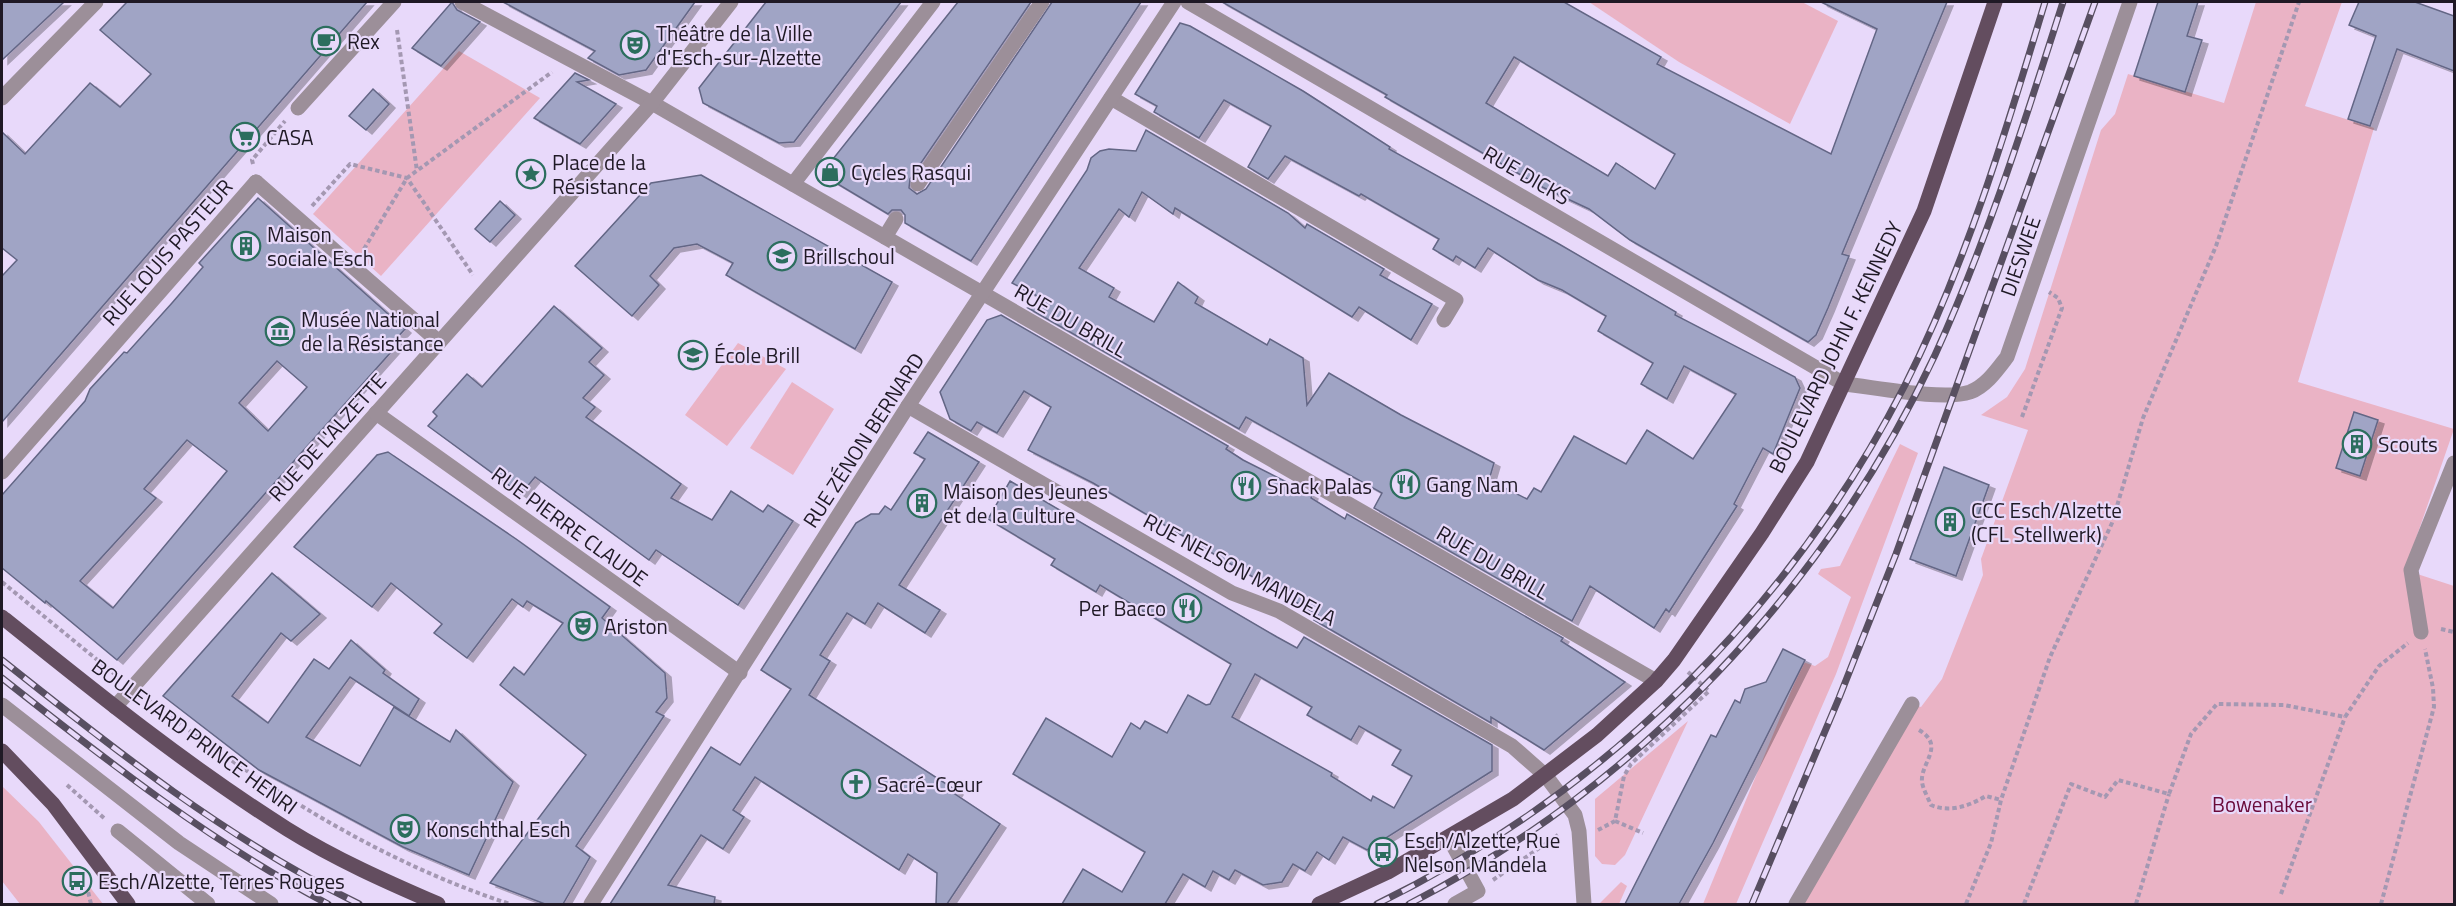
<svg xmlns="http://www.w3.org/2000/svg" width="2456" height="906" font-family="'Titillium Web',sans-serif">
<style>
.green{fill:#eab3c5}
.building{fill:#a0a4c5;stroke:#636685;stroke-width:1.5;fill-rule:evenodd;filter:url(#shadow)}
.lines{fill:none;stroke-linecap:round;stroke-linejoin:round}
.path{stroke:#a498b2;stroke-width:4;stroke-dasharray:4.5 3;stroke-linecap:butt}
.service{stroke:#9c8f99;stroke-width:15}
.pedestrian{stroke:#9c8f99;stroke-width:15}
.minor{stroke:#9c8f99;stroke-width:15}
.primary{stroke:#634d5f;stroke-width:15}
.rail-casing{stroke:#584f61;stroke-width:7}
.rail{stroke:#e8d9fa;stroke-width:4.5;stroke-dasharray:14;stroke-linecap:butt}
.labels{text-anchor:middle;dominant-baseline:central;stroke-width:4.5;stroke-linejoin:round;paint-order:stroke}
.poi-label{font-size:21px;fill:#1f1925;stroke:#e8d9fa;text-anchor:start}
.street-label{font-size:21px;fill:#1f1925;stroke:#e8d9fa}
.park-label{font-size:21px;fill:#6a0a3a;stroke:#e8d9fa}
</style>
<defs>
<filter id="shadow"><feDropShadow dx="6" dy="4" stdDeviation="0" flood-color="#0004"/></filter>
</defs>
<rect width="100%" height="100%" fill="#e8d9fa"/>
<g class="green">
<path d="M1589,2H1802L1838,21L1790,124L1679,62Z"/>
<path d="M2256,2H2342L2305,106L2374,128L2298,382L2454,429L2405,570L2454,586V904H1796L1912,704L1921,707L1942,679L1983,575L1981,559L2028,430L1981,415L2007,397L2025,369L2101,130L2115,114L2128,74L2224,103Z"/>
<path d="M459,51L540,98L381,276L313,214Z"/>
<path d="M738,343L786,369L727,446L685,415Z"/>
<path d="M792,382L834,409L793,475L750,448Z"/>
<path d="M1900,444L1918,453L1836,674L1736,904H1703L1803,662L1815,666L1828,657L1851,597L1818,574L1821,569L1840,566Z"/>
<path d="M1688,721L1625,855L1615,865L1602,864L1595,856V799Z"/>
<path d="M2,786L39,822L103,904H20L2,881Z"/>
<path d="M1621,882L1627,886L1619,904H1599Z"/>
</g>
<g class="building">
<path d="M2,2H64L2,60Z"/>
<path d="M127,2H367L2,422V276L17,260L2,248V132L25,154L90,83L120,107L151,74L100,30Z"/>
<path d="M452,2L457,10L480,22L441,66L412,48Z"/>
<path d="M503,2H695L646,70L619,75L588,58L595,51Z"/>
<path d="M766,2H901L794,142L779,143L703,103L699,88Z"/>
<path d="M958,2H1031L910,179L909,188L917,194L926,189L1052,2H1141L971,261L905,223V215L901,210H892L888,214L821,174Z"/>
<path d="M1222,2H1564L1661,57L1657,64L1831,154L1877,29L1821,2H1947L1842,254L1849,256L1828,308L1816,335L1808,342L1630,240L1589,209L1540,186L1385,97L1387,95ZM1514,57L1675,154L1655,189L1616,163L1608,176L1486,103Z"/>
<path d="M2158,2H2198L2187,36L2202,40L2185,92L2134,76Z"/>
<path d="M2359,2H2415L2454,16V71L2397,49L2370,126L2348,119L2376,36L2349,25Z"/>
<path d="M1180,23L1190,26L1303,91L1390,147L1389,149L1559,244L1676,312L1675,315L1795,377L1800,388L1773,454L1763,448L1734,504L1737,506L1669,612L1666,609L1654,628L1590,586L1572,621L1374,508L1382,493L1246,417L1239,429L1028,308L1049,302L1012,283L1087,170L1091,158L1100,151L1109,149L1136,151L1146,130L1288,213L1305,228L1307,224L1384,269L1380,275L1432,304L1411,340L1359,307L1352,317L1175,208L1173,214L1142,192L1129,217L1119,209L1079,268L1114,288L1109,297L1154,322L1178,282L1198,297L1195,303L1267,345L1270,339L1303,358L1307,405L1329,373L1401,415L1494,463L1489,480L1527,499L1534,488L1541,492L1574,436L1626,464L1647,430L1693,459L1736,394L1684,366L1667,399L1641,384L1653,363L1598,331L1606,316L1562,290L1538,280L1488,248L1475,268L1456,256L1453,261L1433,249L1439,239L1361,194L1359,196L1285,156L1268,179L1248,167L1271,126L1224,100L1199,138L1154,112L1157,106L1135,94Z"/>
<path d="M575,73L589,80L577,82L616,104L580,144L534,118Z"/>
<path d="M373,89L389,104L366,130L349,116Z"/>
<path d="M701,175L892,282L855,349L726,275L733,263L697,244L674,248L650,276L659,285L632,316L575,266L651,183Z"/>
<path d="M258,198L405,329L395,340L399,343L117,660L46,601L45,603L2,568V495L85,401L90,389L124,352L127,353L172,303L203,267L199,263ZM277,361L307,387L268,431L239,403ZM187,440L227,471L113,608L80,581L156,498L144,489Z"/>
<path d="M500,201L515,215L490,242L475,229Z"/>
<path d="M554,306L602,348L589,362L604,375L583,398L595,407L586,417L681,484L671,498L712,520L731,491L763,512L768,505L793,521L738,605L656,550L649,560L535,477L521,494L428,426L437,416L433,412L467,374L482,387Z"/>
<path d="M1001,315L1228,446L1226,449L1243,460L1312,495L1311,498L1345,519L1347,514L1563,638L1561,641L1625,682L1544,750L1491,717V723L1314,620L1318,615L1093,483L1028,450L1051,407L1024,391L997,433L977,422L971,431L950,419L940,392L987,320Z"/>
<path d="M2354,412L2378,420L2360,476L2336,468Z"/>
<path d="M928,432L979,462L899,585L940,610L925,633L878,603L865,624L847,613L820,655L830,661L809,695L957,791L955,794L1000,824L947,904H936L937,873L908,854L899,870L755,777L733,810L744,817L723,849L701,835L668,885L715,897L714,904H610L711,747L740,765L791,689L761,670L856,523L871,514H879L885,506L891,510L925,459L914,453Z"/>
<path d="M388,452L516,539L610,607L602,618L665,673L667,698L656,712L664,716L576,846L590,857L563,904H545L490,883L586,755L500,685L514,667L524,675L563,623L527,601L523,607L512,599L467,658L434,633L442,624L391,583L372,607L294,547L377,455Z"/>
<path d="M1944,467L1989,485L1956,576L1910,559Z"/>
<path d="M1010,481L1277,637L1297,648L1304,637L1492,745V771L1367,850L1343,837L1329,860L1317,852L1305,871L1293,864L1282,882L1263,885L1235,870L1229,880L1213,871L1205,887L1183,874L1165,904H1062L1083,869L1122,892L1145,852L1013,774L1046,718L1112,757L1131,723L1140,729L1145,721L1167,733L1188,695L1206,705L1210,704L1231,664L1100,585L1096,592L1051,565L1055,559L988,519ZM1255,674L1312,707L1307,715L1351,740L1359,726L1401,750L1392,765L1412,776L1394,808L1373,796L1371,801L1331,776L1332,773L1232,717Z"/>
<path d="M272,573L320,614L291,641L281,633L232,696L268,723L314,659L329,669L351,640L385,670L383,673L419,699L409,716L350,677L306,737L360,766L394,707L450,742L456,730L513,782L469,875L403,847L259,770L163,696Z"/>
<path d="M1783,649L1805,660L1713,843L1679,904H1625L1711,735L1716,737L1735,700L1740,703L1745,689L1766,682Z"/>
</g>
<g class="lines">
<g class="path">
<path d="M397,30L417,171"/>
<path d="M253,164L252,160L285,121"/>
<path d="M312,206L350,164L407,178L473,275"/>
<path d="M364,249L407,178L552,72"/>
<path d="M2022,417L2062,308L2058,298L2049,292"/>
<path d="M2,582L117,676"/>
<path d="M2441,629L2454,632"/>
<path d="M147,699C259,784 375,860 510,904"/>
<path d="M1919,730C1946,746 1920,763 1922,782C1923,789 1928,798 1931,805C1950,813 1969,806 1986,796L2001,800"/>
<path d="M67,785L104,818"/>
<path d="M1615,821L1643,833"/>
<path d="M1598,830L1615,821L1624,776L1631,764L1709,691L1688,672"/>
<path d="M1493,880L1558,835"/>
<path d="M89,886L87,887L91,904"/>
<path d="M2281,894L2345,717"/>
<path d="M1966,904L1991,843L2001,800L2050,657L2112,523L2143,418L2216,246L2299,2"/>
<path d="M2024,904L2071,784L2105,797L2118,780L2169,794L2191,734L2217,704L2284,705L2345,717L2379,666L2408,643"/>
<path d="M2136,904L2169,794"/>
<path d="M2381,904L2434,707L2433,688L2425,649"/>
</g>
<g class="service">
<path d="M1111,98L1456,300L1444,320"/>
<path d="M918,184L1042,2"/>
<path d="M885,237L896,219"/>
<path d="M2,705L179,843L271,904"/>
<path d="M1449,838L1478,891L1455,904"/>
<path d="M1796,904L1912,704"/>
</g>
<g class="pedestrian">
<path d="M462,2L652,103L1656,681"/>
<path d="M298,108L394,2"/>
<path d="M256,182L439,342"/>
<path d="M115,707L652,103L731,2"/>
</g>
<g class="minor">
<path d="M1188,2L1844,384C1874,387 1944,401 1970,392C1986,386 1997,370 2007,357L2130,2"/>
<path d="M2,98L96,2"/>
<path d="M793,184L933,2"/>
<path d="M908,406L1232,593L1279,611L1512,746L1546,776L1575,815L1579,831L1584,904"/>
<path d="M376,413L740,673"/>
<path d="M2,472L256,182"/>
<path d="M2421,632L2411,570L2454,463"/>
<path d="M118,831L208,904"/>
<path d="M591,904L908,406L1174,2"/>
</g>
<g class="primary">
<path d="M2,617C94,691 187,766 287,829C335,859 387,882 438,904"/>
<path d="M2,751L53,804L128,904"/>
<path d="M1319,904L1388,872L1513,799L1597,735L1656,681L1674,660L1762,533L1807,462L1924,211L1995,2"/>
</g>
<g class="rail-casing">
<g id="rail">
<path d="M2,660C115,750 228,840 359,904"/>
<path d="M2,678C106,760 210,842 328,904"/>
<path d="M1377,904C1604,793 1790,610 1905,385C1966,264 2006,131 2045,2"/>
<path d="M1409,904C1639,786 1825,589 1935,355C1987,241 2025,121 2063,2"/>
<path d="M1752,904L1839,698L1896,554L2095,2"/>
</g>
</g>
<use href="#rail" class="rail"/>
</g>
<defs>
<g id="cafe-ring" transform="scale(1.5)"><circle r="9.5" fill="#e8d9fa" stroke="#2c6e5e" stroke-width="1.5"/><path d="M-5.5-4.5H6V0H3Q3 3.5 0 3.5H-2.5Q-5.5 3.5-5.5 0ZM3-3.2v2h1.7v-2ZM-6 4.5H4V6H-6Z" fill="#2c6e5e"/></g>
<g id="theatre-ring" transform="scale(1.5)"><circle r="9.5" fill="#e8d9fa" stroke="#2c6e5e" stroke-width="1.5"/><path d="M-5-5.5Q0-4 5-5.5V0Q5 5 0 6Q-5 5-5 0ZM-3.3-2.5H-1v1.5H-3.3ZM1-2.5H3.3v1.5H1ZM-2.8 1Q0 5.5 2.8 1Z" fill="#2c6e5e"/></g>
<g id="supermarket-ring" transform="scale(1.5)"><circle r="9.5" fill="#e8d9fa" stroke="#2c6e5e" stroke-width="1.5"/><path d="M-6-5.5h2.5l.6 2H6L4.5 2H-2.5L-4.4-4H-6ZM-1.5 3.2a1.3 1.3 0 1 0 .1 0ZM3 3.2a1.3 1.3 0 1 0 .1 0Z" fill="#2c6e5e"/></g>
<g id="shop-ring" transform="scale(1.5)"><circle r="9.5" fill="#e8d9fa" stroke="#2c6e5e" stroke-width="1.5"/><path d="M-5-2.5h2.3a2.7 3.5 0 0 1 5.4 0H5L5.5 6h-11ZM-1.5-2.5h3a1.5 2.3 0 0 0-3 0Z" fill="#2c6e5e"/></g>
<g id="sight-ring" transform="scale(1.5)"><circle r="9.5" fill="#e8d9fa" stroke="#2c6e5e" stroke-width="1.5"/><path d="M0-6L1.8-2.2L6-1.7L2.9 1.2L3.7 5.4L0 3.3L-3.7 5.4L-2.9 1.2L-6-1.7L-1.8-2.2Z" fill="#2c6e5e"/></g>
<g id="building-ring" transform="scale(1.5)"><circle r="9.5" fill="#e8d9fa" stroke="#2c6e5e" stroke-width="1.5"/><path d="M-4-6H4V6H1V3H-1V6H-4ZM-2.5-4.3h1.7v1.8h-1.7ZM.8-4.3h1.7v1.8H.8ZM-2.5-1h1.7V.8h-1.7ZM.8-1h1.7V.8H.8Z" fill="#2c6e5e"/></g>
<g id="school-ring" transform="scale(1.5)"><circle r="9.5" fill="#e8d9fa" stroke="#2c6e5e" stroke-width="1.5"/><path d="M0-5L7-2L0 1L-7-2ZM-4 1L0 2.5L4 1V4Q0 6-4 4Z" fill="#2c6e5e"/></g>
<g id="museum-ring" transform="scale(1.5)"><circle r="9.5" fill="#e8d9fa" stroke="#2c6e5e" stroke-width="1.5"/><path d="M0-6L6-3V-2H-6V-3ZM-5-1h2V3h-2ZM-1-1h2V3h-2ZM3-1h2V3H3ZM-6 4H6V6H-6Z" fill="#2c6e5e"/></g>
<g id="restaurant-ring" transform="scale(1.5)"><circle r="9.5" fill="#e8d9fa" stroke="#2c6e5e" stroke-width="1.5"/><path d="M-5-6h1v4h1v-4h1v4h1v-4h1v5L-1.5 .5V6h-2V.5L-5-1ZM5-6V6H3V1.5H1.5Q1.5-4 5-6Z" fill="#2c6e5e"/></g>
<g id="church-ring" transform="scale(1.5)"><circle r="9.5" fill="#e8d9fa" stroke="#2c6e5e" stroke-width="1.5"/><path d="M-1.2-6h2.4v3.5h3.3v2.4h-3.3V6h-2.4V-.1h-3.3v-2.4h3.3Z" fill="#2c6e5e"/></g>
<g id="bus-ring" transform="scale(1.5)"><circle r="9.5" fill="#e8d9fa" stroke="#2c6e5e" stroke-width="1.5"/><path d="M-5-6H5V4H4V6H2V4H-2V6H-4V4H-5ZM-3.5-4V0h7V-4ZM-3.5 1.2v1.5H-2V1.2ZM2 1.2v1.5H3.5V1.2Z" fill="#2c6e5e"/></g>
</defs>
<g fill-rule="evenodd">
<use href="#cafe-ring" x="326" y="41"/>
<use href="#theatre-ring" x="635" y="45"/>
<use href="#supermarket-ring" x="245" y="137"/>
<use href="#shop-ring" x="830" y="172"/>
<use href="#sight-ring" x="531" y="174"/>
<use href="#building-ring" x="246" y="246"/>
<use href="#school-ring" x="782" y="256"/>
<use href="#museum-ring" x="280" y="331"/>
<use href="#school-ring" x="693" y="355"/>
<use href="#building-ring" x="2357" y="444"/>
<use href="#restaurant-ring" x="1405" y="484"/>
<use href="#restaurant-ring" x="1246" y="486"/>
<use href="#building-ring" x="922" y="503"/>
<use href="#building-ring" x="1950" y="522"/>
<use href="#restaurant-ring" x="1187" y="608"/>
<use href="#theatre-ring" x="583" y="626"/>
<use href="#church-ring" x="856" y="784"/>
<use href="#theatre-ring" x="405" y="829"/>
<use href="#bus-ring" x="1383" y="852"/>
<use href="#bus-ring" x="77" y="881"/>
</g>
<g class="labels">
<g class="poi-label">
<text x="656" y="33">Théâtre de la Ville<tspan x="656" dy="24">d'Esch-sur-Alzette</tspan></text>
<text x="347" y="41">Rex</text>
<text x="266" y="137">CASA</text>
<text x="552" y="162">Place de la<tspan x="552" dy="24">Résistance</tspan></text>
<text x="851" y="172">Cycles Rasqui</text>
<text x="267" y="234">Maison<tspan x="267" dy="24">sociale Esch</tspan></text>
<text x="803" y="256">Brillschoul</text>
<text x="301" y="319">Musée National<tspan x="301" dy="24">de la Résistance</tspan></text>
<text x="714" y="355">École Brill</text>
<text x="2378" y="444">Scouts</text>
<text x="1426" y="484">Gang Nam</text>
<text x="1267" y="486">Snack Palas</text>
<text x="943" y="491">Maison des Jeunes<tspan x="943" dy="24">et de la Culture</tspan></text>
<text x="1971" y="510">CCC Esch/Alzette<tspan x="1971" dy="24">(CFL Stellwerk)</tspan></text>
<text x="1166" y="608" text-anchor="end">Per Bacco</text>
<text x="604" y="626">Ariston</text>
<text x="877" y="784">Sacré-Cœur</text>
<text x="426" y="829">Konschthal Esch</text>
<text x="1404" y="840">Esch/Alzette, Rue<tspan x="1404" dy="24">Nelson Mandela</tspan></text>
<text x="98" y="881">Esch/Alzette, Terres Rouges</text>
</g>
<g class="street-label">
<text transform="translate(1527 175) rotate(30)">RUE DICKS</text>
<text transform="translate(167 252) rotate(-49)">RUE LOUIS PASTEUR</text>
<text transform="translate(2020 256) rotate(-71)">DIESWEE</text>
<text transform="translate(1071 320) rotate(30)">RUE DU BRILL</text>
<text transform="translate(1835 347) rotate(-64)">BOULEVARD JOHN F. KENNEDY</text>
<text transform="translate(327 437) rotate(-48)">RUE DE L'ALZETTE</text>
<text transform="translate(863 440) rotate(-57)">RUE ZÉNON BERNARD</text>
<text transform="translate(570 526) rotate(36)">RUE PIERRE CLAUDE</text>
<text transform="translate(1493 562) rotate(30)">RUE DU BRILL</text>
<text transform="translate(1240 569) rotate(28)">RUE NELSON MANDELA</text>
<text transform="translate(195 736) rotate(36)">BOULEVARD PRINCE HENRI</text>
</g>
<g class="park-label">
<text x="2262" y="804">Bowenaker</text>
</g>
</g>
<rect width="2456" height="906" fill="none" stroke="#1f1925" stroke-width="6"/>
</svg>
